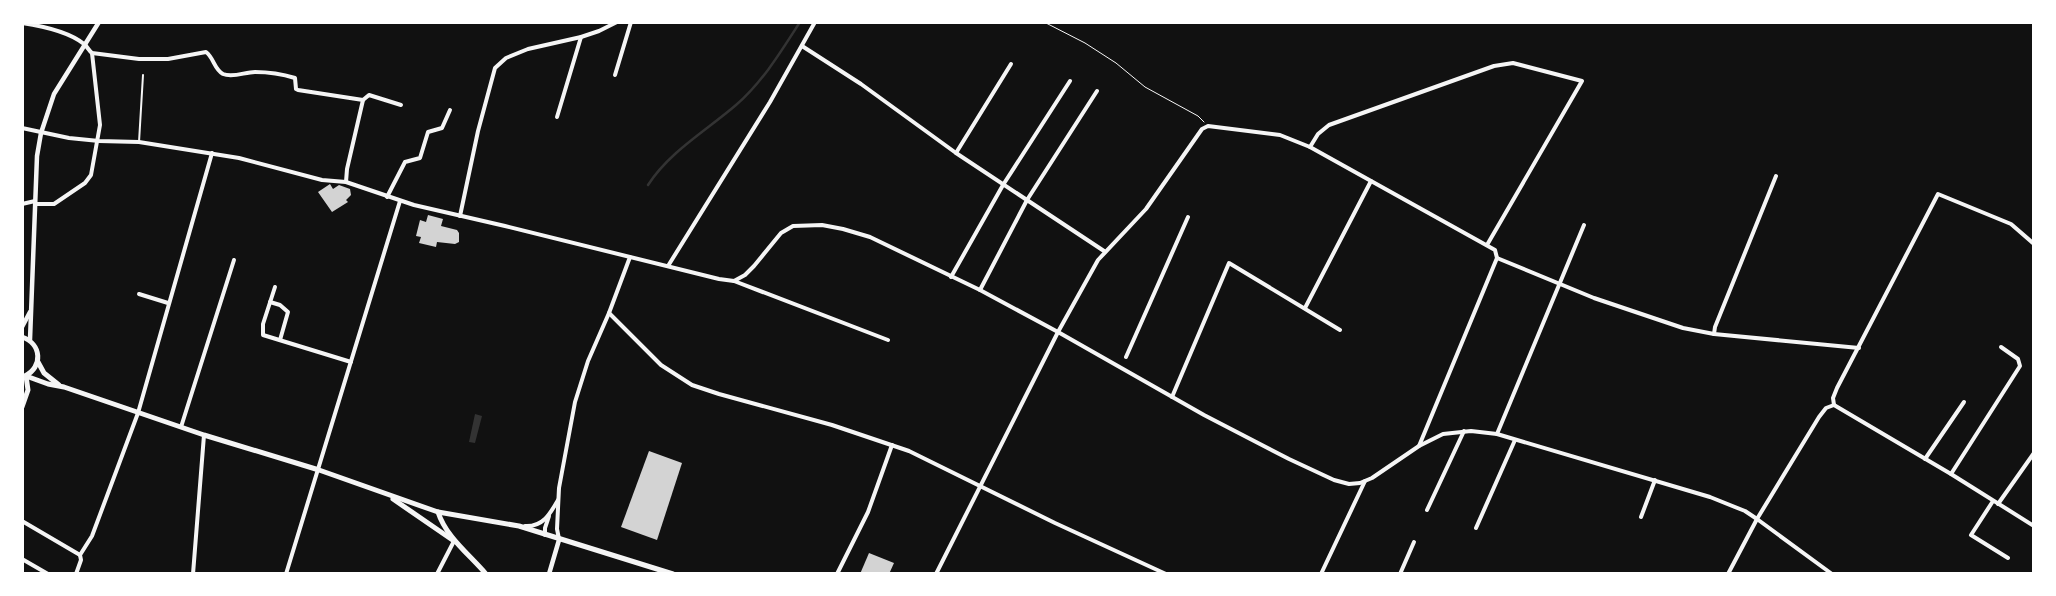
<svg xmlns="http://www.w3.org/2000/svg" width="2056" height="596" font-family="Ubuntu,sans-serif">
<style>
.water{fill:#333}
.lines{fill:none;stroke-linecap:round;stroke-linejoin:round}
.stream{stroke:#333;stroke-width:2.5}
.building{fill:#d3d3d3}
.path{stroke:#f5f5f5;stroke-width:1}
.service{stroke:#f5f5f5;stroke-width:2}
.minor{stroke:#f5f5f5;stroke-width:4}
.tertiary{stroke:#f5f5f5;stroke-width:4.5}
.secondary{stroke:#f5f5f5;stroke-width:5}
</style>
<rect width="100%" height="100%" fill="#111"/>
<path class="water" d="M475,414L482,416L475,443L469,442Z"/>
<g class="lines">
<path class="stream" d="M648,185C669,152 707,130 736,105C762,83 782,50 800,22"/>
</g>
<g class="building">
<path d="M330,184L333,189L339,185L350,189L351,195L346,200L348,202L332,212L318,192Z"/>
<path d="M428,215L443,219L441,226L457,230L459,233V242L455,244L437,242L436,247L419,243L421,237L416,236L420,220L426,222Z"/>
<path d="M649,451L682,463L657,540L621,527Z"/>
<path d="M869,553L894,563L889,574H860Z"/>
</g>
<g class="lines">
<path class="path" d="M1044,22L1085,43L1116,63L1145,87L1198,116L1204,122"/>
<path class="service" d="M139,142L143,75"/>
<g class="minor">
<path d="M22,23C42,26 68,31 84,44C87,46 89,51 92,53L139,59H168L206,52C214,58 214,69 223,74C233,78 245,72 255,72C268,72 282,74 295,78L296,89L298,90L363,100L347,169L346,182"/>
<path d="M802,46L861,84L956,153L1104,251"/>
<path d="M615,75L631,22"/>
<path d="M363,100L369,95L401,105"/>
<path d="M557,117L581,37"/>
<path d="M22,128L69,138L99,141L139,142L239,158L322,180L346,182L414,205L505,226L719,279L734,281L888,340"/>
<path d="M1310,147L1318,134L1329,125L1494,66L1513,63L1582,81L1487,245"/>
<path d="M956,153L1011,64"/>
<path d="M387,197L405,162L420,158L428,132L442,128L450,110"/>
<path d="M22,204L35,201"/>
<path d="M35,204H54L85,183L91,175L100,125L92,53"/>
<path d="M460,216L478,131L495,68L506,58L528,49L581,37L599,31L617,22"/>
<path d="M1497,258L1594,298L1683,328L1714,334L1859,348"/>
<path d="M668,266L770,102L815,22"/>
<path d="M951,277L1003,185L1070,81"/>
<path d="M734,281L745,275L754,266L781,233L793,226L822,225L843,229L870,237L980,290L1058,332L1204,415L1289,459L1334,480L1349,484L1360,483L1372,478L1419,446L1443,434L1471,431L1497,434L1710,497L1745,511L1757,519L1832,574"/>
<path d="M275,287L263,324V335L351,362"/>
<path d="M980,290L1027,200L1097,91"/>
<path d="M139,294L168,303"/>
<path d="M270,302L280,305L288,312L280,340"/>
<path d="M1305,308L1371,181"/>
<path d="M609,313L661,365L692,385L719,394L832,425L909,451L1055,523L1166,574"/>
<path d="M1714,334L1715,327L1776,176"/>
<path d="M1126,357L1188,217"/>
<path d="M1172,397L1229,263L1340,330"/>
<path d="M1834,405L1833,398L1837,388L1938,194L2011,224L2034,244"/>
<path d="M181,427L234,260"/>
<path d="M1497,434L1584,225"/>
<path d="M1925,459L1964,402"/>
<path d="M1951,474L2020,366L2018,359L2001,347"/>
<path d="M1993,501L1971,535L2008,558"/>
<path d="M1998,504L2034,453"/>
<path d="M1427,510L1464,431"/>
<path d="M1641,517L1655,480"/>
<path d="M22,521L80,555"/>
<path d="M525,526C543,527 550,514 558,500"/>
<path d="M1476,528L1515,440"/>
<path d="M545,535V528L549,516"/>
<path d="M559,539L557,529L559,488L575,402L588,361L609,313L630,257"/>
<path d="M22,559L48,574"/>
<path d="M76,574L81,560L80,555L92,536L138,413L212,153"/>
<path d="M193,574L204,435"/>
<path d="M286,574L400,201"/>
<path d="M437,574L454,541"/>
<path d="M837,574L868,512L892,445"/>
<path d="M936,574L1058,332L1098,260L1146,209L1202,129L1208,126L1280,135L1310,147L1495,250L1497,258L1419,446"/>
<path d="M1321,574L1365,481"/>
<path d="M1400,574L1414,542"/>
<path d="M1728,574L1757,519L1819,417L1826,408L1834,405L1951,474L2034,526"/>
</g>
<g class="tertiary">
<path d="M22,327L30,312"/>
<path d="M30,340L37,156L41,133L54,94L99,22"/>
<path d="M549,574L559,540"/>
</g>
<g class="secondary">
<path d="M22,337C42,344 43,367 25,376"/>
<path d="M38,362L44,373L59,385"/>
<path d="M26,376L48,384L64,387L204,435L319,470L438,512L519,526L673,574"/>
<path d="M22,407L28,390L26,376"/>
<path d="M393,499L454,541"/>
<path d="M438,512C446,537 469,554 486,574"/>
</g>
</g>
<rect width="2056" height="596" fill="none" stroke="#ffffff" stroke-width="48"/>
</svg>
